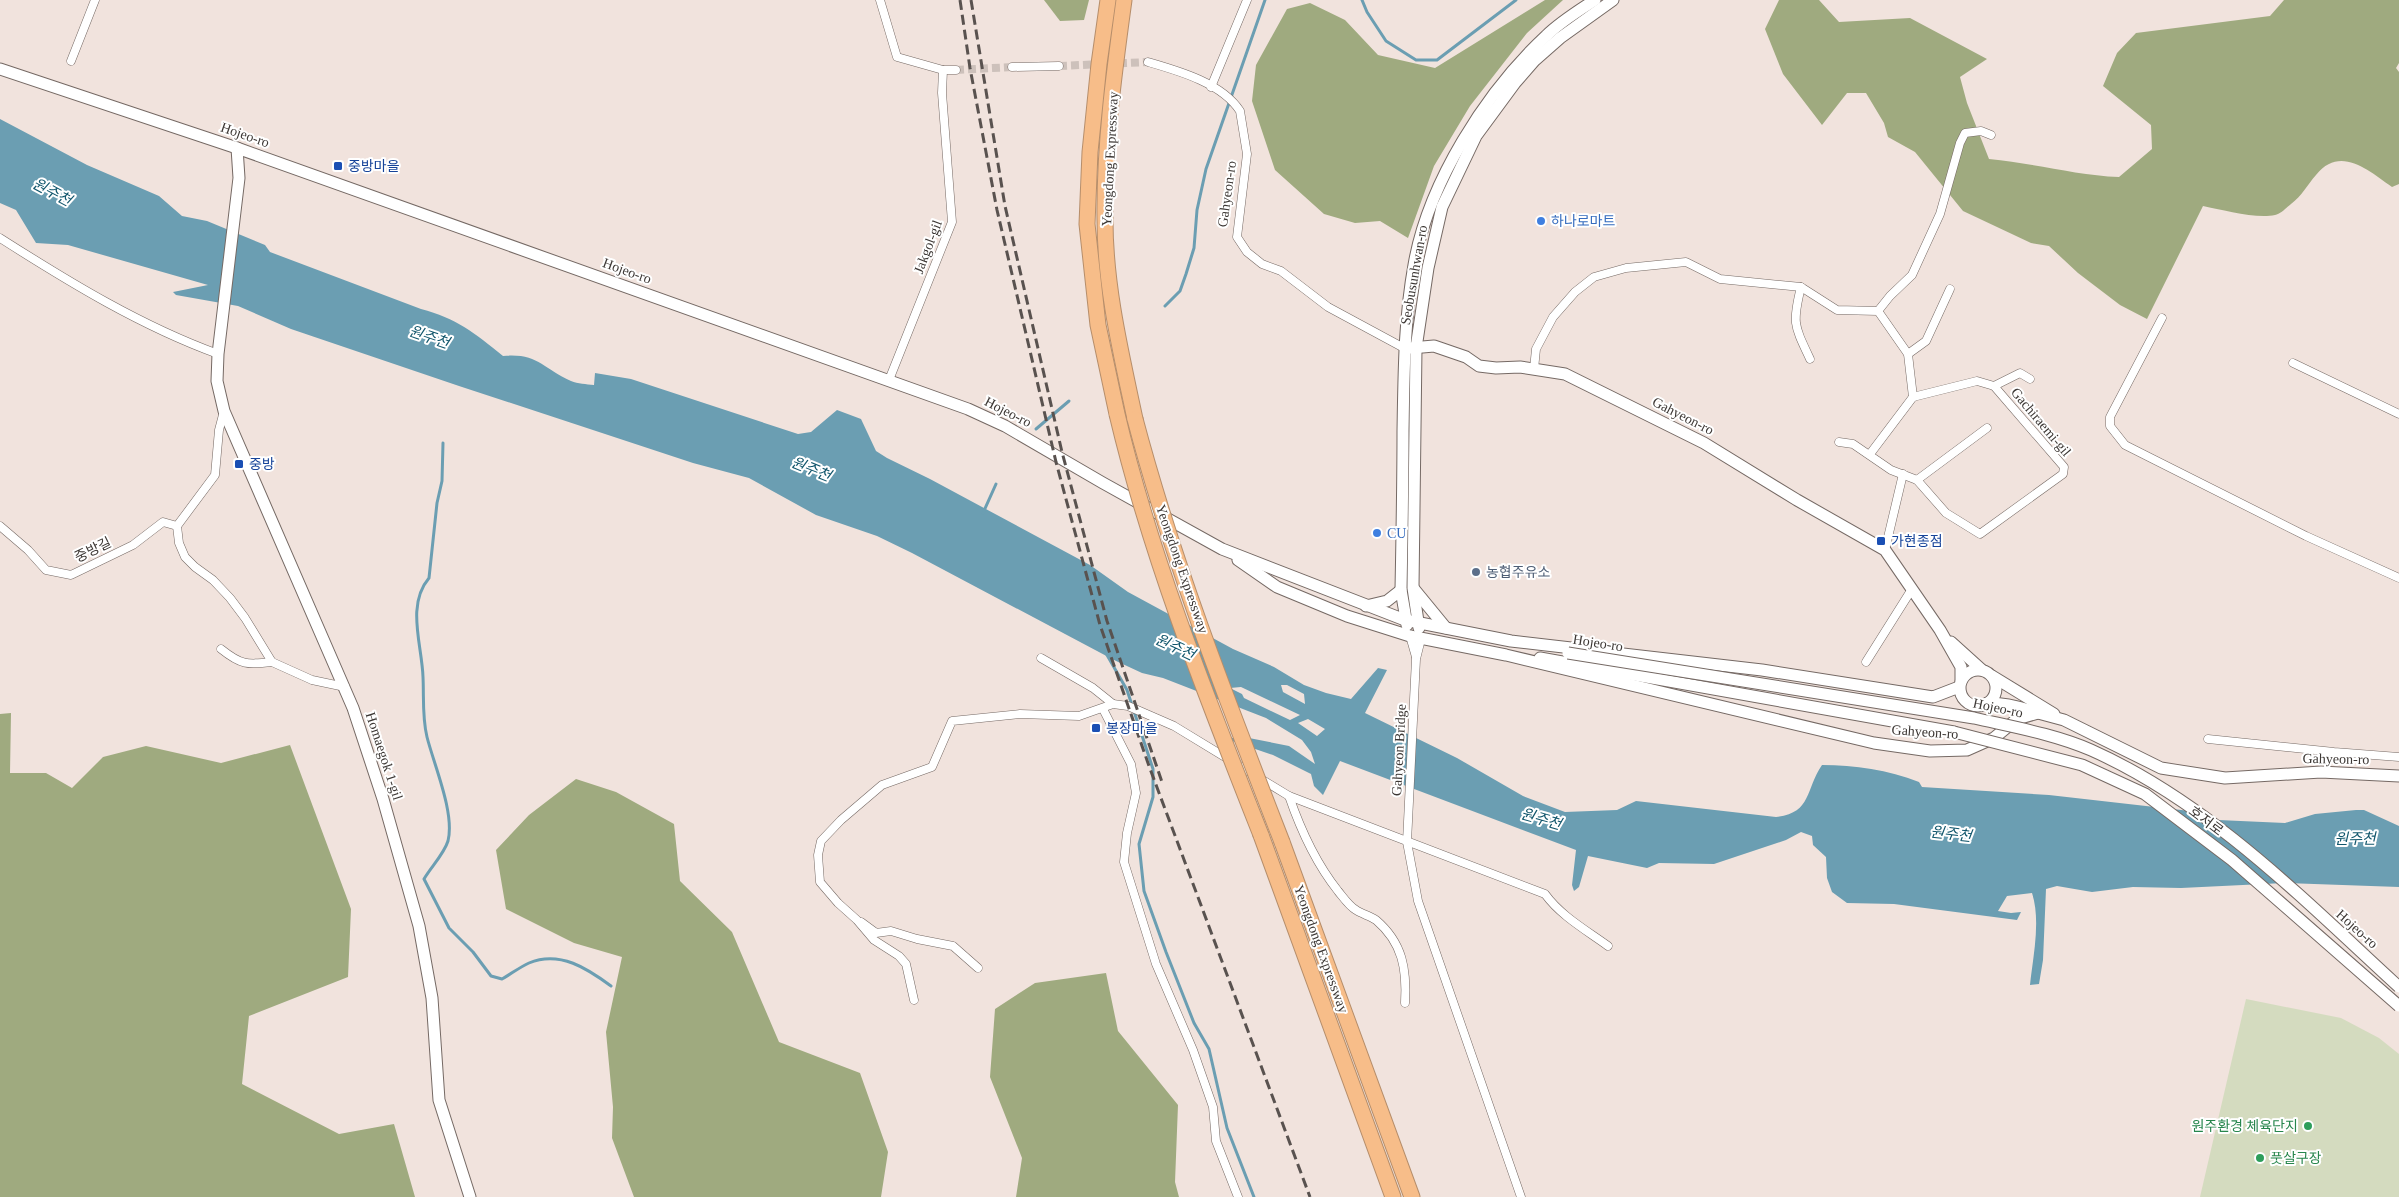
<svg xmlns="http://www.w3.org/2000/svg" width="2399" height="1197" font-family="'Times New Roman','Noto Sans KR',serif">
<style>
.green{fill:#d4dbbf}
.forest{fill:#9faa7f}
.water{fill:#6b9eb2;fill-rule:evenodd}
.lines{fill:none;stroke-linecap:round;stroke-linejoin:round}
.stream{stroke:#6b9eb2;stroke-width:3}
.street-tunnel{stroke:#cdc1bb;stroke-width:8;stroke-dasharray:8 4;stroke-linecap:butt}
.street-casing{stroke:#756964;stroke-width:9}
.secondary-casing{stroke:#756964;stroke-width:13}
.highway-casing{stroke:#b68e6b;stroke-width:17}
.street{stroke:#fff;stroke-width:8}
.secondary{stroke:#fff;stroke-width:11}
.highway{stroke:#f7bd89;stroke-width:15}
.rail{stroke:#59524f;stroke-width:3;stroke-dasharray:10 5;stroke-linecap:butt}
.secondary-bridge-casing{stroke:#756964;stroke-width:13;stroke-linecap:butt}
.highway-bridge-casing{stroke:#b68e6b;stroke-width:17;stroke-linecap:butt}
.secondary-bridge{stroke:#fff;stroke-width:11}
.highway-bridge{stroke:#f7bd89;stroke-width:15}
.transit-dot{fill:#1a4fb4;stroke:#fff;stroke-width:2}
.shop-dot{fill:#3f7fe0;stroke:#fff;stroke-width:2}
.service-dot{fill:#5c6f8a;stroke:#fff;stroke-width:2}
.leisure-dot{fill:#2e9e5b;stroke:#fff;stroke-width:2}
.labels{text-anchor:middle;dominant-baseline:central;stroke-width:4;stroke-linejoin:round;paint-order:stroke}
.street-label{font-size:14px;fill:#3c3734;stroke:#fff}
.transit-label{font-size:14px;fill:#164399;stroke:#fff;text-anchor:start}
.shop-label{font-size:14px;fill:#366cbe;stroke:#fff;text-anchor:start}
.service-label{font-size:14px;fill:#4e5e75;stroke:#fff;text-anchor:start}
.leisure-label{font-size:14px;fill:#27864d;stroke:#fff;text-anchor:end}
.water-label{font-size:15px;font-style:italic;fill:#11566c;stroke:#fff}
</style>
<rect width="100%" height="100%" fill="#f1e3dd"/>
<path class="green" d="M2246,999L2341,1018L2379,1038L2399,1054V1197H2200Z"/>
<g class="forest">
<path d="M1044,0H1089L1084,20L1060,21Z"/>
<path d="M1545,0H1563L1527,33L1470,106L1434,166L1408,238L1380,221L1355,223L1324,214L1275,170L1252,101L1256,65L1287,9L1310,3L1345,20L1378,55L1435,68Z"/>
<path d="M1779,0H1819L1839,22L1910,18L1987,59L1960,77L1967,103L1989,159C2033,163 2075,175 2119,177L2152,149L2151,125L2103,86L2117,53L2136,33L2270,16L2284,0H2399V63L2396,68L2399,72V184L2392,187C2368,170 2340,145 2316,175C2307,185 2302,196 2291,204C2287,207 2281,214 2275,215C2256,219 2223,210 2203,206L2147,319L2120,305L2078,273L2049,246L2031,243L1963,211L1915,152L1888,137L1884,123L1866,93H1847L1822,125L1783,74L1765,29Z"/>
<path d="M11,713L10,773H46L72,788L103,757L146,746L221,763L290,745L351,909L348,977L249,1016L242,1084L339,1134L394,1124L415,1197H0V714Z"/>
<path d="M576,779L616,792L674,824L680,881L732,932L779,1042L860,1073L888,1152L881,1197H634L612,1138L613,1107L606,1032L622,957L574,943L506,909L496,850L529,815Z"/>
<path d="M1106,973L1118,1031L1178,1105L1175,1182L1179,1197H1016L1022,1158L990,1077L995,1009L1035,983Z"/>
</g>
<path class="water" d="M0,119L87,165L159,196L182,216L207,221L265,245L270,252L421,309C456,318 475,333 503,356C538,353 542,368 571,381C578,384 586,384 594,385L595,373L631,379L798,434L811,432L837,410L861,419L876,451L887,458L930,479L1090,565L1128,592L1233,649L1274,667L1304,685L1326,693L1351,699L1378,668L1387,670L1365,713L1457,758L1523,796L1565,812L1617,810L1636,801L1776,817C1812,813 1805,790 1822,765C1855,765 1888,770 1919,782L1922,787L2049,795L2190,811L2196,819L2285,823L2315,814L2356,810H2364L2399,826V887L2284,883L2181,888L2133,887L2092,892L2057,886L2046,889L2043,960L2039,984L2030,985C2033,956 2041,921 2032,893L2007,896L1998,911L2011,913L2021,912L2017,920L1894,904L1847,903L1832,892L1827,878L1826,857L1813,845L1812,836L1801,832L1786,840L1714,864L1659,863L1647,868L1588,856L1579,887L1574,891L1572,885L1576,850L1340,761L1323,795L1314,786L1311,774L1273,755L1223,738H1249L1289,746L1315,764L1311,752L1302,740L1266,718L1163,678L1142,673L1114,660L912,553L877,536L816,515L749,478L693,463L459,386L291,329L238,306L176,295L173,292L208,285L68,245L36,243L16,210L0,203ZM1281,685H1287L1304,694L1305,704L1283,692ZM1241,687L1300,715L1290,720L1244,698L1242,694L1230,688ZM1308,719L1325,729L1317,736L1298,723Z"/>
<g class="lines">
<g class="stream">
<path d="M1362,0L1367,12L1386,41L1416,60H1437L1516,0"/>
<path d="M1165,306L1180,291L1186,274L1194,248L1197,210L1206,169L1265,0"/>
<path d="M1036,429L1069,401"/>
<path d="M443,443L442,481L437,503L429,578C406,605 422,645 423,677C424,697 422,717 427,737C434,765 455,813 448,841C444,854 431,867 424,879L449,928L473,952L491,976L502,979C511,974 520,967 529,963C560,950 588,969 611,986"/>
<path d="M983,513L996,484"/>
<path d="M1107,655L1127,690L1153,769V797L1139,844L1144,891L1166,952L1194,1023L1209,1049L1227,1128L1254,1197"/>
</g>
<g class="street-tunnel">
<path d="M1059,66L1148,62"/>
<path d="M956,70L1012,67"/>
</g>
<g class="street-casing">
<g id="street">
<path d="M880,0L897,57L943,70"/>
<path d="M71,61L95,0"/>
<path d="M1148,62C1179,71 1222,83 1240,111L1247,154L1237,237L1247,252L1262,264L1281,271L1328,307L1404,348"/>
<path d="M1012,67L1059,66"/>
<path d="M1211,87L1247,0"/>
<path d="M0,238C69,282 141,326 218,354"/>
<path d="M1801,287C1792,323 1794,325 1810,359"/>
<path d="M1878,311L1890,296L1912,275L1940,214L1960,143L1965,133L1981,131L1991,135"/>
<path d="M2162,318L2110,417V426L2125,445L2306,536L2399,578"/>
<path d="M1908,354L1926,341L1950,289"/>
<path d="M2293,363L2399,414"/>
<path d="M1534,369L1536,349L1553,317L1575,292L1594,277L1626,268L1686,262L1720,279L1801,287L1837,310L1878,311L1908,354L1913,397"/>
<path d="M889,380L952,222L942,93L943,70H956"/>
<path d="M1994,386L2020,373L2030,379"/>
<path d="M1839,442L1853,444L1891,470L1917,480L1946,513L1980,534L2063,474L2064,467L1994,386L1977,381L1913,397"/>
<path d="M1870,454L1913,397"/>
<path d="M1917,480L1987,428"/>
<path d="M0,526L28,550L46,570L71,575L133,545L163,522L177,526L215,475L219,430L224,411"/>
<path d="M177,526L179,543L185,557L195,567L213,580L230,598L245,618L272,662L312,680L345,687"/>
<path d="M1885,550L1903,474"/>
<path d="M1410,636L1416,657"/>
<path d="M1421,639L1416,659L1407,842L1418,901L1521,1197"/>
<path d="M221,649C241,665 247,665 272,662"/>
<path d="M1041,658L1093,688L1113,704"/>
<path d="M1866,662L1912,589"/>
<path d="M1103,709L1131,764L1136,793L1127,833L1124,862L1156,964L1193,1050L1213,1107L1216,1141L1238,1197"/>
<path d="M2208,739L2334,752L2399,757"/>
<path d="M1289,796C1301,831 1315,862 1338,891C1343,897 1349,906 1356,910C1362,914 1370,916 1376,920C1403,943 1407,970 1405,1003"/>
<path d="M861,922L876,933L891,931L917,939L953,946L978,968"/>
<path d="M914,1000L906,964L899,956L874,940L857,920L838,903L820,882L818,855L821,841L841,820L882,785L932,767L952,721L1020,714L1079,716L1113,704L1128,706L1174,726L1289,796L1545,894C1561,916 1586,930 1608,946"/>
</g>
</g>
<g class="secondary-casing">
<g id="secondary">
<path d="M0,69L237,148L968,409L1005,426L1103,483L1222,549L1405,620L1511,641L1762,670L1933,697L1959,687"/>
<path d="M237,148L239,178L218,354L217,381L224,411L353,708L383,799L419,926L432,998L439,1100L470,1197"/>
<path d="M1411,348L1434,346L1466,357L1479,366L1496,368L1520,367L1565,374L1704,443L1797,500L1885,550L1940,630L1961,667V681"/>
<path d="M1238,560L1277,587L1347,616L1410,636L1506,655L1874,743L1930,751L1967,750L1994,738L2017,719L2038,713L2064,720L2161,768L2225,778L2321,772L2399,776"/>
<path d="M1414,589L1446,628"/>
<path d="M1366,606L1387,601L1401,590"/>
<path d="M1407,625L1401,590C1402,537 1403,484 1403,431C1404,375 1404,320 1414,265C1428,183 1486,92 1546,36C1560,22 1578,11 1595,0"/>
<path d="M1419,628L1413,588L1416,348L1428,268L1442,207L1476,136L1515,83L1535,60L1560,38L1613,0"/>
<path d="M1951,642L1982,670"/>
<path d="M1540,658L1954,732"/>
<circle cx="1978" cy="688" r="18"/>
<path d="M1992,676L2054,714"/>
<path d="M1987,703C2006,703 2021,707 2038,713"/>
</g>
</g>
<g class="highway-casing">
<g id="highway">
<path d="M1108,0L1099,64L1090,152L1087,224L1098,325L1117,414"/>
<path d="M1124,0C1114,73 1104,146 1105,220C1105,287 1121,353 1135,419"/>
<path d="M1261,835L1393,1197"/>
<path d="M1282,842L1412,1197"/>
</g>
</g>
<use href="#street" class="street"/>
<use href="#secondary" class="secondary"/>
<use href="#highway" class="highway"/>
<g class="rail">
<path d="M960,0L970,68L997,210L1056,462L1100,625L1149,766L1310,1197"/>
<path d="M971,0L1005,206L1062,452L1107,621L1163,785"/>
</g>
<g class="secondary-bridge-casing">
<g id="secondary-bridge">
<path d="M1568,653L1974,718C2013,727 2054,734 2091,750C2210,803 2305,901 2399,987"/>
<path d="M1954,732L2082,765L2145,794L2232,860L2399,1006"/>
</g>
</g>
<g class="highway-bridge-casing">
<g id="highway-bridge">
<path d="M1117,414C1151,558 1207,698 1261,835"/>
<path d="M1135,419C1173,563 1228,703 1282,842"/>
</g>
</g>
<use href="#secondary-bridge" class="secondary-bridge"/>
<use href="#highway-bridge" class="highway-bridge"/>
</g>
<g class="transit-dot">
<rect x="333" y="161" width="10" height="10" rx="2.5"/>
<rect x="234" y="459" width="10" height="10" rx="2.5"/>
<rect x="1876" y="536" width="10" height="10" rx="2.5"/>
<rect x="1091" y="723" width="10" height="10" rx="2.5"/>
</g>
<g class="shop-dot">
<circle cx="1541" cy="221" r="5"/>
<circle cx="1377" cy="533" r="5"/>
</g>
<circle class="service-dot" cx="1476" cy="572" r="5"/>
<g class="leisure-dot">
<circle cx="2308" cy="1126" r="5"/>
<circle cx="2260" cy="1158" r="5"/>
</g>
<g class="labels">
<g class="street-label">
<text transform="translate(245 135) rotate(19)">Hojeo-ro</text>
<text transform="translate(1110 159) rotate(-87)">Yeongdong Expressway</text>
<text transform="translate(1227 194) rotate(-82)">Gahyeon-ro</text>
<text transform="translate(928 247) rotate(-69)">Jakgol-gil</text>
<text transform="translate(627 271) rotate(20)">Hojeo-ro</text>
<text transform="translate(1414 275) rotate(-80)">Seobusunhwan-ro</text>
<text transform="translate(1008 412) rotate(27)">Hojeo-ro</text>
<text transform="translate(1683 416) rotate(27)">Gahyeon-ro</text>
<text transform="translate(2041 422) rotate(50)">Gachiraemi-gil</text>
<text transform="translate(93 550) rotate(-26)">중방길</text>
<text transform="translate(1182 569) rotate(71)">Yeongdong Expressway</text>
<text transform="translate(1598 643) rotate(9)">Hojeo-ro</text>
<text transform="translate(1998 708) rotate(12)">Hojeo-ro</text>
<text transform="translate(1925 732) rotate(4)">Gahyeon-ro</text>
<text transform="translate(1399 750) rotate(-87)">Gahyeon Bridge</text>
<text transform="translate(384 756) rotate(72)">Homaegok 1-gil</text>
<text transform="translate(2336 759) rotate(1)">Gahyeon-ro</text>
<text transform="translate(2206 821) rotate(37)">호저로</text>
<text transform="translate(2357 929) rotate(42)">Hojeo-ro</text>
<text transform="translate(1321 949) rotate(70)">Yeongdong Expressway</text>
</g>
<g class="transit-label">
<text x="348" y="166">중방마을</text>
<text x="249" y="464">중방</text>
<text x="1891" y="541">가현종점</text>
<text x="1106" y="728">봉장마을</text>
</g>
<g class="shop-label">
<text x="1551" y="221">하나로마트</text>
<text x="1387" y="533">CU</text>
</g>
<g class="service-label">
<text x="1486" y="572">농협주유소</text>
</g>
<g class="leisure-label">
<text x="2298" y="1126">원주환경 체육단지</text>
<text x="2270" y="1158" text-anchor="start">풋살구장</text>
</g>
<g class="water-label">
<text transform="translate(52 192) rotate(28)">원주천</text>
<text transform="translate(429 337) rotate(19)">원주천</text>
<text transform="translate(811 469) rotate(22)">원주천</text>
<text transform="translate(1175 647) rotate(25)">원주천</text>
<text transform="translate(1541 819) rotate(16)">원주천</text>
<text transform="translate(1951 834) rotate(7)">원주천</text>
<text transform="translate(2355 839) rotate(-1)">원주천</text>
</g>
</g>
</svg>
